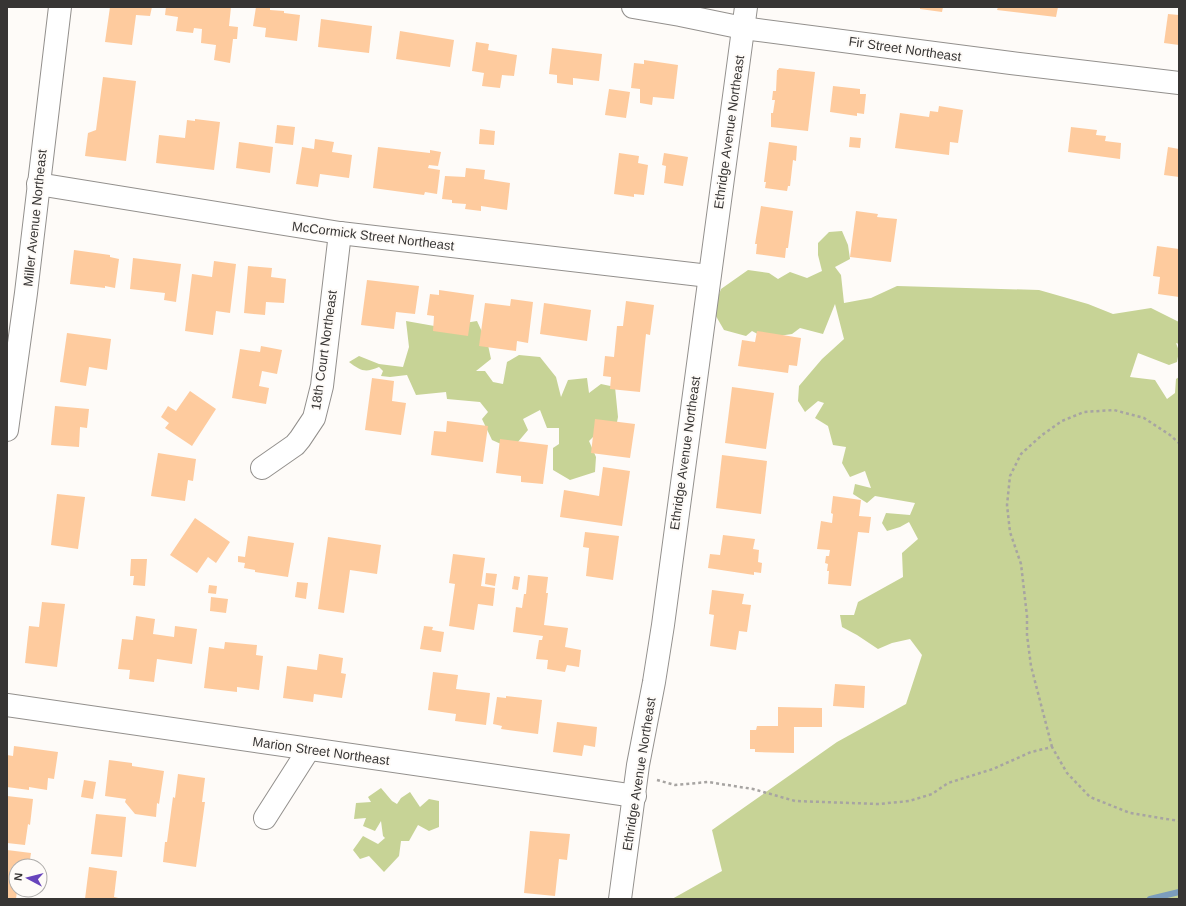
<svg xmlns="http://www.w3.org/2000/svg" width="1186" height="906" font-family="Helvetica,sans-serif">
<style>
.forest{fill:#c7d396}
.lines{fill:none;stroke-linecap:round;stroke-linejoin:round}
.stream{stroke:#7c9dbc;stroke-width:6}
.building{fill:#fecb9e}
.minor-casing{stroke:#93908d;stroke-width:24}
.path{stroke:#a7a4a2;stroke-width:2.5;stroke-dasharray:3 3;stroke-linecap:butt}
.minor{stroke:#fff;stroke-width:22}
.labels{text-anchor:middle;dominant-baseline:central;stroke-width:4;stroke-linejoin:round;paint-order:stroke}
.street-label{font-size:13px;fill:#373534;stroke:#fefbf8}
</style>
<rect width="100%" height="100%" fill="#fefbf8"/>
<g class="forest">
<path d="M842,231L848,245L850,259L835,267L841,275L844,303L871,298L897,286L1039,290L1088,304L1113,314L1151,308L1179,322V344L1176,343L1179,351L1177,362L1169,365L1138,353L1130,377L1155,380L1167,399L1175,393L1176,379L1179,377V899H672L722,871L712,830L837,742L906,704L922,655L910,639L892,643L878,649L857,635L842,627L840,615H854L858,602L903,577L902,553L918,539L909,522L900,527L887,531L882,523L886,513L910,515L915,503L875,496L867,503L853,494L855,484L871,488L865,471L850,477L842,463L846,447L833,445L828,426L815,418L824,403L818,401L805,412L798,401L799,386L822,359L844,339L835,304L823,334L800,328L792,334L765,338L752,331L746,336L724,330L713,311L721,289L748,270L769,273L778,279L790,272L807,278L822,271L818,255V243L829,232Z"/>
<path d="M406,321L440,327L477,321L488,345L491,359L476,371H485L493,382L503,384L507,362L519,355L540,357L556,377L561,397L568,380L587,378L589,393L601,384L615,387L618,417L616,427L602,428L589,441L596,457L595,472L570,480L553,470V448L559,444V428H547L540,410L523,419L528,430L512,449L492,440L482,419L488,412L480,402L447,399L446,392L416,395L407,375L390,377L381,376L383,371L379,367C365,373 361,371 349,362L359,356L379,364L403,367L409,347Z"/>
<path d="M381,788L392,801L397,804L401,798L410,792L420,807L429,799L439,801V827L429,831L418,825L409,841H401L399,856L384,872L369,856L360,859L353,850L363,836L378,844L385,838L383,836L381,821L375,831L363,826L366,818L354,819L356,803L371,802L368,797Z"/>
</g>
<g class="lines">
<path class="stream" d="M1150,899L1179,892"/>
</g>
<g class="building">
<path d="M110,7H152L150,16L136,15L132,45L105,42Z"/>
<path d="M166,7H231L229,26L238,27L237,39H233L230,63L214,60L216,45L201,43L202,29L194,28L193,33L176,31L178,17L165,15Z"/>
<path d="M256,7H270V10L284,11V13L300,15L297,41L265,37L266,28L253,26Z"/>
<path d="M920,7H943L942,12L920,9Z"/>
<path d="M998,7H1058L1056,17L997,10Z"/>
<path d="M1168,14L1179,15V45L1164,43Z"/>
<path d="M321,19L372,26L369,53L318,47Z"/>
<path d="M400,31L454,40L450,67L396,59Z"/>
<path d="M476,42L489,44L488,50L517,55L514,76L502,75L500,88L482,86L484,73L472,71Z"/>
<path d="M552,48L602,54L599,81L573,78V85L557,83V75L549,74Z"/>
<path d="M644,60L678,65L674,99L653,97L652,105L640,103V89L631,88L634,63L644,64Z"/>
<path d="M779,68L815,72L808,131L771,127V113H773L775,100H772L773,91H776L777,70H778Z"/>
<path d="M103,77L136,81L126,161L85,156L88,133L96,130Z"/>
<path d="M833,86L860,89V94H866L864,114L857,113V116L830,112Z"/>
<path d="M609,89L630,92L626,118L605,115Z"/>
<path d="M939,106L963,110L958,143L950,142L949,155L895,148L900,113L929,117L930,111L938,112Z"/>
<path d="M195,119L220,122L214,170L156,163L159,135L185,138L187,120L195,121Z"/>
<path d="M277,125L295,127L293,145L275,143Z"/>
<path d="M1071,127L1097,130L1096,135L1106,136L1105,141L1121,143L1120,159L1068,152Z"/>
<path d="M480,129L495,131L494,145L479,144Z"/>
<path d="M850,137L861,138L860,148L849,147Z"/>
<path d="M315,139L334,142L332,152L352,155L349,178L320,174L318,187L296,184L302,147L314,149Z"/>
<path d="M239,142L273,147L270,173L236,168Z"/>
<path d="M769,142L797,146L796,161L793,160L790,186H788L787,191L765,188L766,182H764Z"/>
<path d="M378,147L430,153V150L441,152L438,166L429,165L428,168L440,170L437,194L425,192L424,195L373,188Z"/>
<path d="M1168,147L1179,149V177L1164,175Z"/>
<path d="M619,153L639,156L638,163L648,165L644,195L634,194V197L614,194Z"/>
<path d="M664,153L688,157L683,186L664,183L666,166L662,165Z"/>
<path d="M466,168L485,170L484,179L510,183L507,210L481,206V211L465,209L466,204L452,203V200L442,199L445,176L465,177Z"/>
<path d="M761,206L793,211L788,248H786L785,258L756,254L757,244H755Z"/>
<path d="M856,211L878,214L877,217L897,219L891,262L850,257Z"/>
<path d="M1157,246L1179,249V297L1158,294L1160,277L1153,276Z"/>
<path d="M74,250L110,255V257L119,259L115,288L105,286V288L70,284Z"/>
<path d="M133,258L181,264L176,302L164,300L165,293L130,289Z"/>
<path d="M214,261L236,264L230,313L216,311L213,335L185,331L192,274L212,277Z"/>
<path d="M248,266L272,268L271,277L286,279L284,303L266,302L265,315L244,313Z"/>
<path d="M367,280L419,286L415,314L396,312L394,329L361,325Z"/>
<path d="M439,290L474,295L468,336L433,331L434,316L427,315L430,294L439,295Z"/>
<path d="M511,299L533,302L528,343L517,341L516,351L479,346L485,303L510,306Z"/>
<path d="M626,301L654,305L650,335L646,334L640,392L610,389L611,377L603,376L605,356L614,357L617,326H623Z"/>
<path d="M544,303L591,310L587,341L540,334Z"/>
<path d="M757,331L801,338L797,366L789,365L788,373L738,366L742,340L755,342Z"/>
<path d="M67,333L111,339L107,370L89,367L86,386L60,382Z"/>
<path d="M261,346L282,350L277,374L262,371L259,386L269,388L266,404L232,398L240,349L260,352Z"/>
<path d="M372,378L394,381L392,401L406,403L401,435L365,430Z"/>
<path d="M732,387L774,393L766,449L725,443Z"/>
<path d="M190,391L216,409L192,446L165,428L169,423L161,417L168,406L176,411Z"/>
<path d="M55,406L89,409L87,428L80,427L79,447L51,445Z"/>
<path d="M595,419L635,424L630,458L591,453Z"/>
<path d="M447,421L488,426L483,462L431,455L434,431L446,432Z"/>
<path d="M500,439L548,445L543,484L521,482V476L496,473Z"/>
<path d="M158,453L196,459L193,481L188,480L185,501L151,496Z"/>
<path d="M722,455L767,461L761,514L716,508Z"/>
<path d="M603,467L630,471L622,526L560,517L564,490L599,496Z"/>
<path d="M57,494L85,497L78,549L51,545Z"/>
<path d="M833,496L861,500L859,516L871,517L869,533L858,532L851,586L828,584L829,571H827L828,564L825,563L826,556H829L830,550L817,549L821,521L832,523L833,514L831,513Z"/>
<path d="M195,518L230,542L216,563L208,557L197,573L170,555Z"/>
<path d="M585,532L619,536L613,580L586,576L589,548L583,547Z"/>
<path d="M723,535L755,539L753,549L759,550L758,562L762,563L761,573L754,572V575L708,568L710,554L720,555Z"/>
<path d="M248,536L294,543L288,577L255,572V570L244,568L245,563L238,562V556L245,557Z"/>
<path d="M328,537L381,545L377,574L350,570L344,613L318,609Z"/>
<path d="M453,554L485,558L481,586L495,588L493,606L478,604L474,630L449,626L455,584L449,583Z"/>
<path d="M131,559H147L145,586L133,585L134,576H130Z"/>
<path d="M486,573L497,574L495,586L485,584Z"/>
<path d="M528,575L548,577L546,593H548L544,625L568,628L565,647L581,650L579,667L567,665L565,672L547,669L548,660L536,659L539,640H542L543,636L513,632L516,607L522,608L524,594H526Z"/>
<path d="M514,576L520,577L518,590L512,589Z"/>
<path d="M297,582L308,583L306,599L295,597Z"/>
<path d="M209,585L217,586L216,594L208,593Z"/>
<path d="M712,590L744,594L742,604L751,605L747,632L739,631L736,650L710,646L714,615L709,614Z"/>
<path d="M211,597L228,599L226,613L210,611Z"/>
<path d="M42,602L65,604L57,667L25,663L29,626L39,627Z"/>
<path d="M136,616L155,619L153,634L174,637L175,626L197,629L192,664L157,659L154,682L129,679L130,670L118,669L122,639L133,640Z"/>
<path d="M424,626L433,627L432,630L444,632L441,652L420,649Z"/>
<path d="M225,642L257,645L256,655L263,656L259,690L237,687V692L204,688L209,647L224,649Z"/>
<path d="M319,654L343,658L341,673L346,674L342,698L314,694L313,702L283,698L287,666L317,670Z"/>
<path d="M433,672L458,675L456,689L490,693L486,725L455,721L456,714L428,710Z"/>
<path d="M835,684L865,686L864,708L833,706Z"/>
<path d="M506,696L542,700L538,734L501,729L502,726L493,724L497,697L506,698Z"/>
<path d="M778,707L822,708V727H794V753L755,752V749H750V730H756L757,726H778Z"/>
<path d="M557,722L597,727L595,747L584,745L582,756L553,752Z"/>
<path d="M14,746L58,752L54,779L48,778L47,790L29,787V790L7,787V755L13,756Z"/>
<path d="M109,760L132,763V766L164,771L159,804L157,803L156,817L135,814L125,802L126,799L105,796Z"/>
<path d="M178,774L205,778L202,802H205L196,867L163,862L165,842H167L173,797L175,798Z"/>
<path d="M84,780L96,782L93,799L81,797Z"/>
<path d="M7,796L33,799L30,825L28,824L25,845L7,843Z"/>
<path d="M96,814L126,817L122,857L91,854Z"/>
<path d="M530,831L570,834L567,860L559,859L555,896L524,893Z"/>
<path d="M7,850L31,853L29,866H16V890H26L25,892L17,891L16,899H7Z"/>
<path d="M89,867L117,871L114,897L123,899H85Z"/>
</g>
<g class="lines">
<g class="minor-casing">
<g id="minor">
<path d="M633,7L680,15L743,28L1011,63L1179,83"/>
<path d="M38,184L340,233L709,276"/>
<path d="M7,430L26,293L60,7"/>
<path d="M262,468L295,445L300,439L314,418L322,386L340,233"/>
<path d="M7,705L635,796"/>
<path d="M265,818L309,749"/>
<path d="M620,899L638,765L654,682L663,625L746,7"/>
</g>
</g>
<g class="path">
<path d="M1052,747L1031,666L1027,635V616L1021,564L1010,532L1007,505L1010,476L1021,454L1042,435L1062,421L1084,412L1114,410L1144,418L1170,435L1179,443"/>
<path d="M657,780L675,785L708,782L753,789L795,801L879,804L909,801L932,794L948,783L993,769L1031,752L1052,747L1067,773L1090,797L1130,813L1179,821"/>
</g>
<use href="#minor" class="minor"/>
</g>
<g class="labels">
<g class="street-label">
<text transform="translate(905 49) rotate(8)">Fir Street Northeast</text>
<text transform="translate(729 132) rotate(-82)">Ethridge Avenue Northeast</text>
<text transform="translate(35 218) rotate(-84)">Miller Avenue Northeast</text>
<text transform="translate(373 236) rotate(7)">McCormick Street Northeast</text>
<text transform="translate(324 350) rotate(-82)">18th Court Northeast</text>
<text transform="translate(685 453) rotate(-82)">Ethridge Avenue Northeast</text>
<text transform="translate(321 751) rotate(8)">Marion Street Northeast</text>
<text transform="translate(639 774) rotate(-81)">Ethridge Avenue Northeast</text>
</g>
</g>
<rect width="1186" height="906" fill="none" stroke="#373534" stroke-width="16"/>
<g transform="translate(28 878) rotate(277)"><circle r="19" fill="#fefbf8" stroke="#aeacaa"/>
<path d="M0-3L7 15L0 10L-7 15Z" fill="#6744bc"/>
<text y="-6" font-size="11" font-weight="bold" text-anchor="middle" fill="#373534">N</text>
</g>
</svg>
